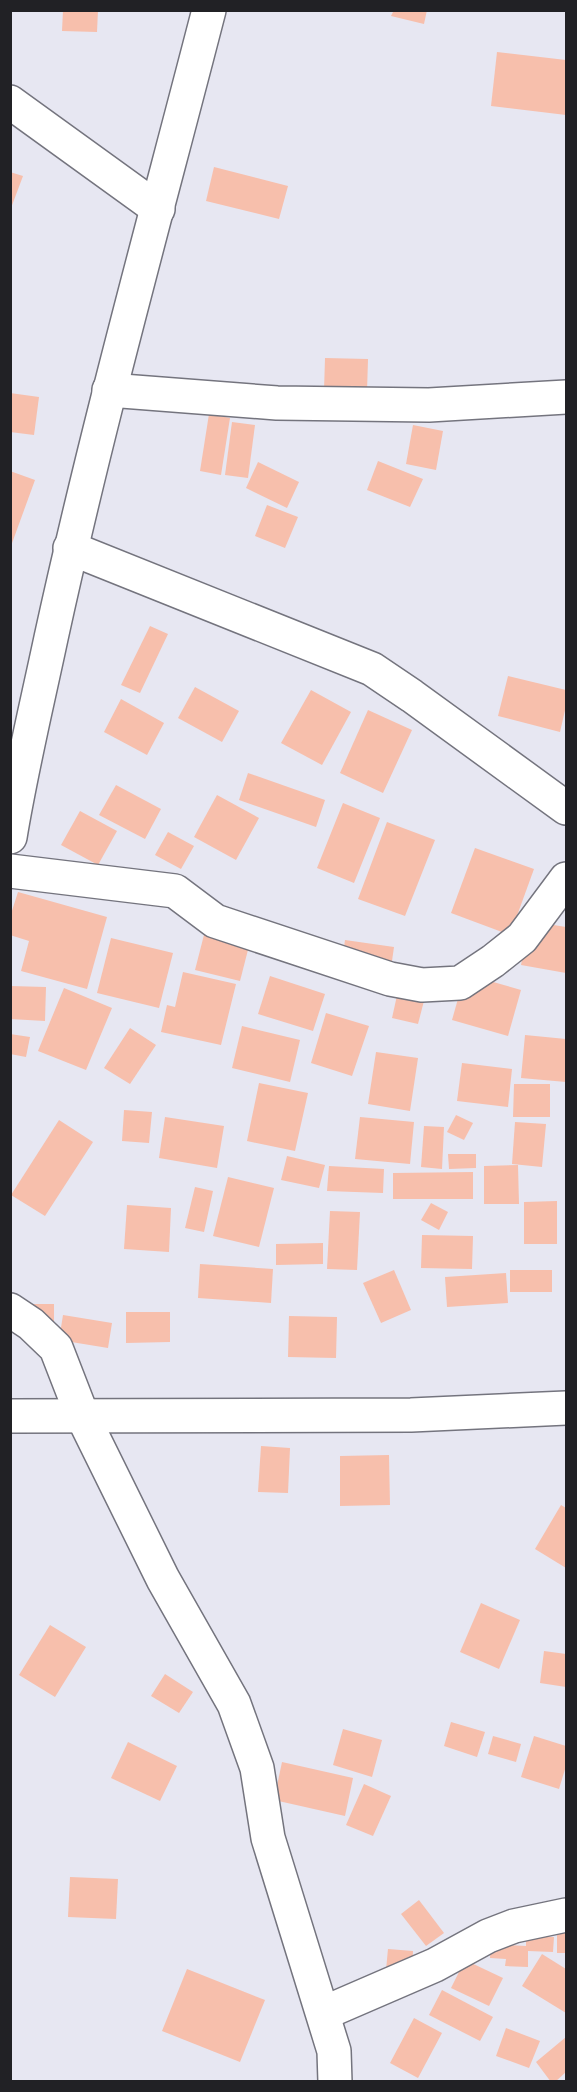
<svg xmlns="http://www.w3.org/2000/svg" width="577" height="2092" font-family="Rubik,sans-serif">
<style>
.building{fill:#f7bfac}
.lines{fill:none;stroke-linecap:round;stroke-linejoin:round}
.minor-casing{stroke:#74747e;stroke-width:36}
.minor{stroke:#fff;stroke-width:33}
</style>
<rect width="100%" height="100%" fill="#e7e7f2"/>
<g class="building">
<path d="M63,10H98L97,32L62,31Z"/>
<path d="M394,10H427L424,24L391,16Z"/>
<path d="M497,52L566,60V115L491,106Z"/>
<path d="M214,167L288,186L279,219L206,201Z"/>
<path d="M10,172L23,176L11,208H10Z"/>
<path d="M325,358L368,359L367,391H324Z"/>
<path d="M10,393L39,397L34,435L10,432Z"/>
<path d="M209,414L230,418L221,475L200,471Z"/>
<path d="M232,422L255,425L248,478L225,475Z"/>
<path d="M413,425L443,431L436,470L406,464Z"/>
<path d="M378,461L423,479L410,507L367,490Z"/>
<path d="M258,462L299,482L287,508L246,488Z"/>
<path d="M10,471L35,480L11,546H10Z"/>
<path d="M267,505L298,517L285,548L255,536Z"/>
<path d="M150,626L168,634L140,693L121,685Z"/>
<path d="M508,676L566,690V706L560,732L498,716Z"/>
<path d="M195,687L239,711L222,742L178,718Z"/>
<path d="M311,690L351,712L322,765L281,743Z"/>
<path d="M121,699L164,723L147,755L104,732Z"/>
<path d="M368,710L412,730L383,793L340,773Z"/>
<path d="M248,773L325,800L316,827L239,800Z"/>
<path d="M116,785L161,809L145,839L99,815Z"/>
<path d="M217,795L259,818L236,860L194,837Z"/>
<path d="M343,803L380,818L354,883L317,868Z"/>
<path d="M80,811L117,831L98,865L61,845Z"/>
<path d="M387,822L435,840L405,916L358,899Z"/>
<path d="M168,832L194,846L181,869L155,855Z"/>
<path d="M475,848L534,869L510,935L451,913Z"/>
<path d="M18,892L107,917L87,989L21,971L29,941L10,935V917Z"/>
<path d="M529,921L566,927V973L521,965Z"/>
<path d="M205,931L250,942L240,981L195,970Z"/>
<path d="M111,938L173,953L159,1008L97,993Z"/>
<path d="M345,940L394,947L391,968L342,961Z"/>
<path d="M183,972L236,984L221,1045L161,1032L167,1005L175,1007Z"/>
<path d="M465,974L521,990L508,1036L452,1020Z"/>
<path d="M270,976L325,994L313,1031L258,1014Z"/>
<path d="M10,986L46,987L45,1021L10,1019Z"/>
<path d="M64,988L112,1008L86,1070L38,1051Z"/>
<path d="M398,991L425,997L418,1024L392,1018Z"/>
<path d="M326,1013L369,1026L352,1076L311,1063Z"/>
<path d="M242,1026L300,1040L290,1082L232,1068Z"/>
<path d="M130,1028L156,1045L130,1084L104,1068Z"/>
<path d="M10,1034L30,1037L26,1057L10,1054Z"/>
<path d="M525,1035L566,1039V1082L521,1078Z"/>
<path d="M376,1052L418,1058L410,1111L368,1104Z"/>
<path d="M462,1063L512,1069L508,1107L457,1101Z"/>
<path d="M259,1083L308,1093L295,1151L247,1141Z"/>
<path d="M514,1084H550V1117H513Z"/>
<path d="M124,1110L152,1112L149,1143L122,1141Z"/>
<path d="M456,1115L473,1123L464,1140L447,1132Z"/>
<path d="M165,1117L224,1126L217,1168L159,1158Z"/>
<path d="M360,1117L414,1122L410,1164L355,1159Z"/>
<path d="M59,1120L93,1142L45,1216L11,1195Z"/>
<path d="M515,1122L546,1124L542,1167L512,1164Z"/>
<path d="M424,1126L444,1127L442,1169L421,1167Z"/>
<path d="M448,1154H476V1168L449,1169Z"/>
<path d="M287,1156L325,1165L319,1188L281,1180Z"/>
<path d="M518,1165L519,1204H484V1166Z"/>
<path d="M329,1166L384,1169L383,1193L327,1191Z"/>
<path d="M473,1172V1199H393V1173Z"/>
<path d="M228,1177L274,1188L259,1247L213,1236Z"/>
<path d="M195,1187L213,1191L204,1232L185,1228Z"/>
<path d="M557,1201V1244H524V1202Z"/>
<path d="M431,1203L448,1212L439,1230L421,1220Z"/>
<path d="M127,1205L171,1208L169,1252L124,1249Z"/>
<path d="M330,1211L360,1212L357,1270L327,1269Z"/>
<path d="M422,1235L473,1236L472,1269L421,1268Z"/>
<path d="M323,1243V1264L276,1265V1244Z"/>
<path d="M200,1264L273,1269L271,1303L198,1298Z"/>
<path d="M394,1270L411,1310L381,1323L363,1283Z"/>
<rect x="510" y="1270" width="42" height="22"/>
<path d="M506,1273L508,1303L447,1307L445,1277Z"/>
<path d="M25,1304H54V1330Z"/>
<path d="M126,1312H170V1342L126,1343Z"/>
<path d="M63,1315L112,1323L108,1348L59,1340Z"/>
<path d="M289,1316L337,1317L336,1358L288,1357Z"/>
<path d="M261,1446L290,1448L288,1493L258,1492Z"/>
<path d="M389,1455L390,1505L340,1506V1456Z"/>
<path d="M561,1505L566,1508V1568L535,1549Z"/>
<path d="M481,1603L520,1620L499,1669L460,1652Z"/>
<path d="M50,1625L86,1647L55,1697L19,1675Z"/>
<path d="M544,1651L566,1654V1687L540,1683Z"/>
<path d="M165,1674L193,1692L179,1713L151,1696Z"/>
<path d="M451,1722L485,1732L477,1757L444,1746Z"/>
<path d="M343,1729L382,1740L372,1777L333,1765Z"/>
<path d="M493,1736L521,1744L516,1762L488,1754Z"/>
<path d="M534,1736L566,1746V1766L559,1789L521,1777Z"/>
<path d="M128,1742L177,1766L160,1801L111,1778Z"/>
<path d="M282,1762L353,1778L345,1816L274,1800Z"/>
<path d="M364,1784L391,1796L373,1836L346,1825Z"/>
<path d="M70,1877L118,1879L116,1919L68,1917Z"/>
<path d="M419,1900L444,1933L426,1946L401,1914Z"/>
<path d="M566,1932V1953H557V1933Z"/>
<path d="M491,1935L508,1945L526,1946V1936L554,1937L553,1952L528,1951V1967L505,1966L506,1959L490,1958Z"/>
<path d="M388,1949L413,1951L412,1972L386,1970Z"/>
<path d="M542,1954L566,1969V2013L522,1986Z"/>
<path d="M465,1960L503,1978L489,2006L451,1988Z"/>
<path d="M187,1969L265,2000L240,2062L162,2031Z"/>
<path d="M442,1990L493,2017L480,2041L429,2015Z"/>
<path d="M414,2018L442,2033L418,2078L390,2063Z"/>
<path d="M506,2028L540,2041L529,2068L496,2056Z"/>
<path d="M566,2037V2072L555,2082H551L536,2062Z"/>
</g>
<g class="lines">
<g class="minor-casing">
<g id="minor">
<path d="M10,102L158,209"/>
<path d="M109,390L277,403L429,405L566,397"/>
<path d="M70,548L372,669L412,696L566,808"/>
<path d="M10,837C21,770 37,704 51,638C97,427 155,219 209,10"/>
<path d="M10,871L175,891L215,921L390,979L422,985L460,983L493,961L522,938L566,879"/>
<path d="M10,1310L31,1324L56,1348L82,1415L163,1579L234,1704L257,1768L268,1838L334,2051L335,2082"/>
<path d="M10,1416L411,1415L566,1408"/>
<path d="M324,2013L435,1965L488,1936L514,1926L566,1915"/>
</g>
</g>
<use href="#minor" class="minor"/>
</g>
<rect width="577" height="2092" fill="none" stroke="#212125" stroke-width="24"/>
</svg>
